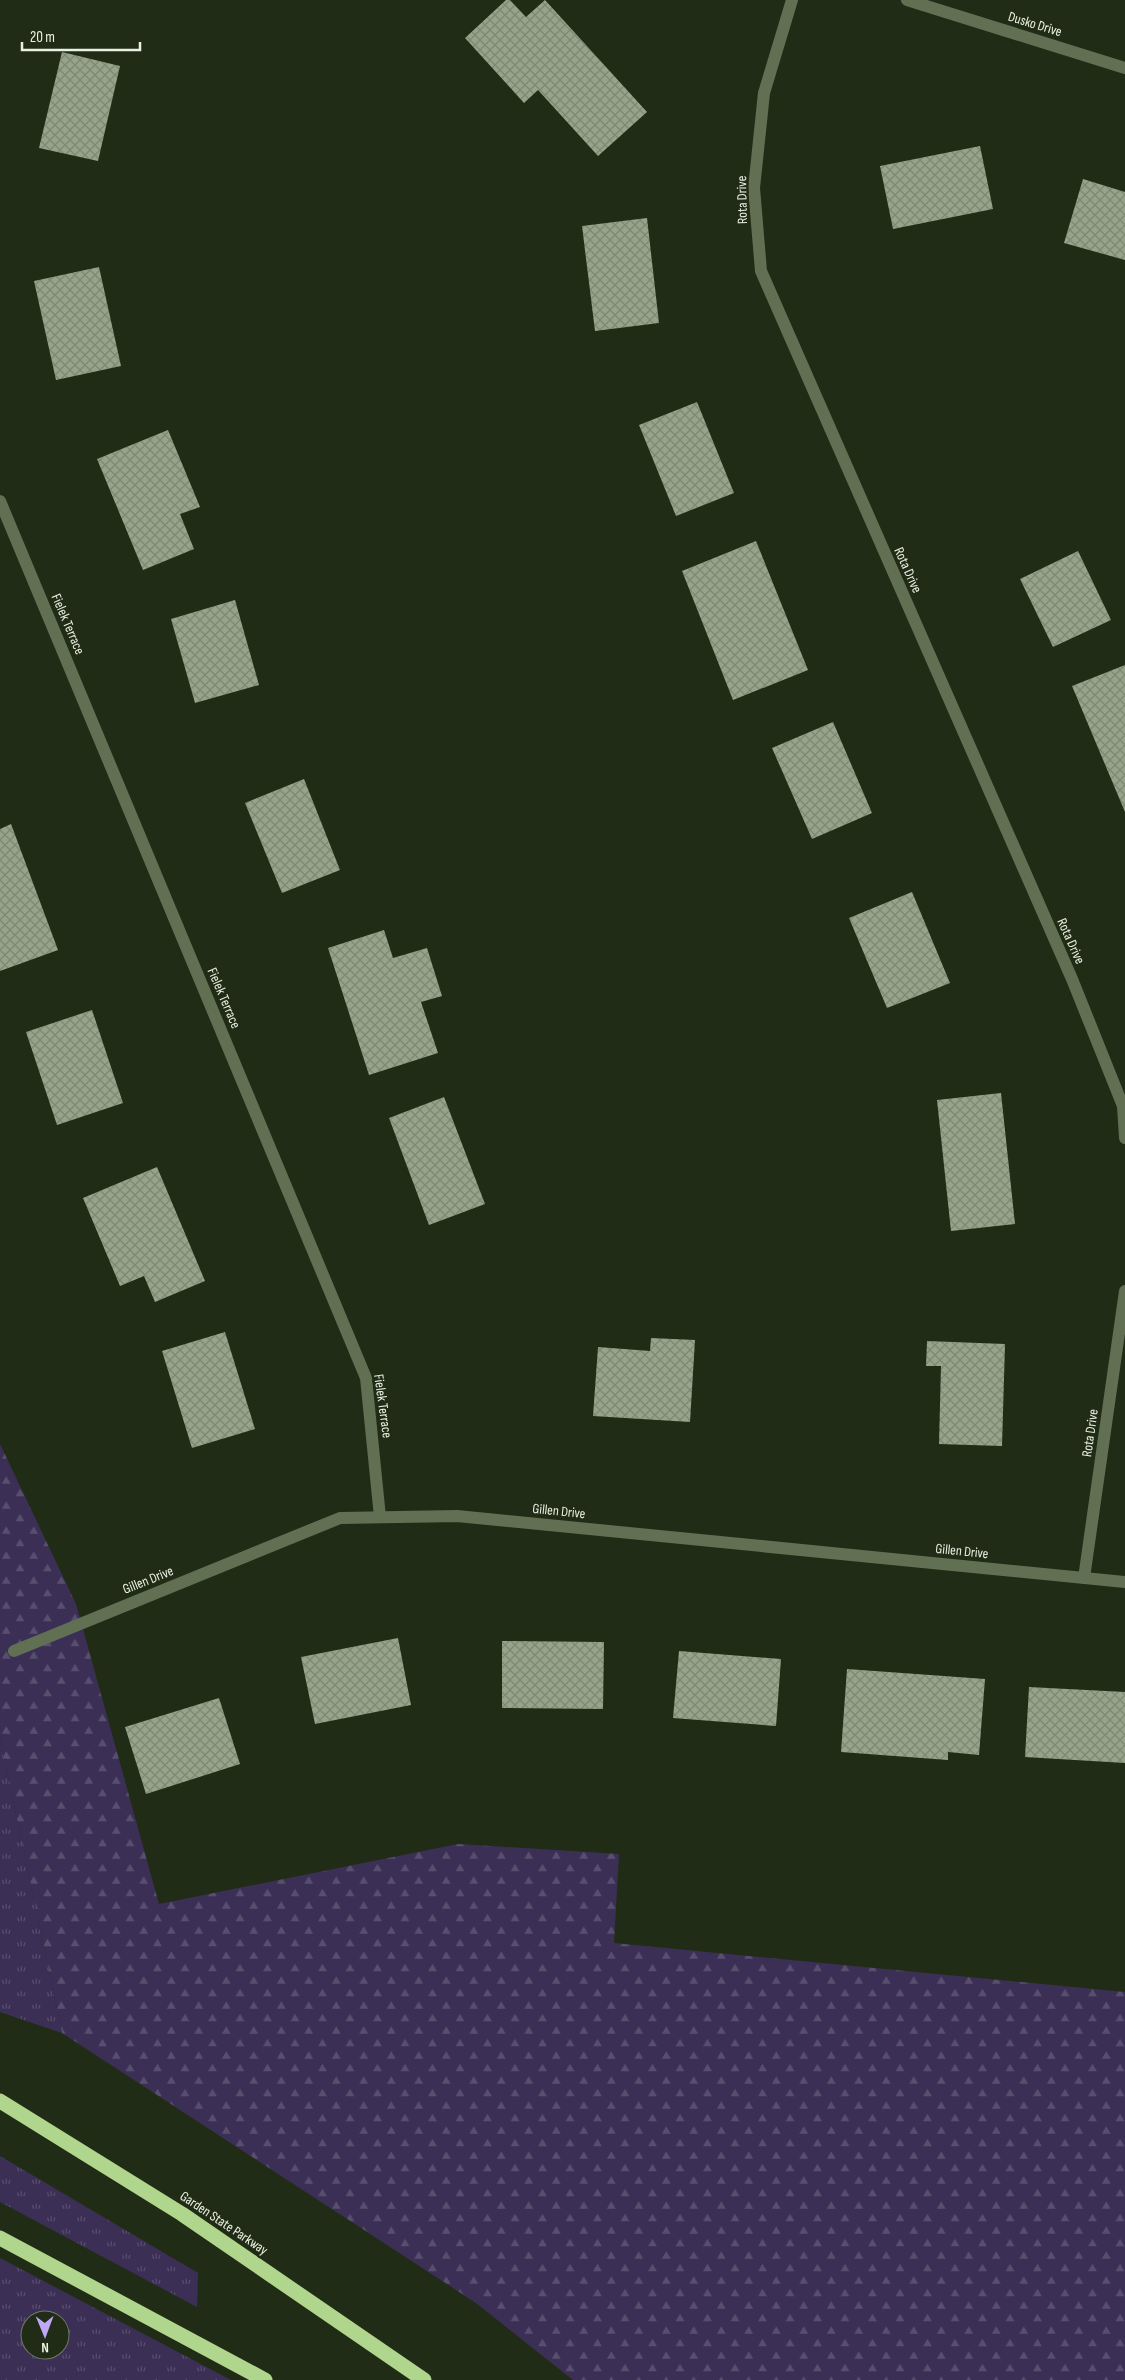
<svg xmlns="http://www.w3.org/2000/svg" width="1125" height="2380" font-family="'Sofia Sans Condensed',sans-serif">
<style>
.grass{fill:url(#grass-tufts);fill-rule:evenodd}
.forest{fill:url(#forest-firs)}
.building{fill:url(#building-cross-hatch)}
.lines{fill:none;stroke-linecap:round;stroke-linejoin:round}
.minor{stroke:#617053;stroke-width:12}
.highway{stroke:#b0d58c;stroke-width:15}
.labels{text-anchor:middle;dominant-baseline:central;stroke-width:5;stroke-linejoin:round;paint-order:stroke}
.street-label{font-size:14px;fill:#eaf1e3;stroke:#212c16}
</style>
<defs>
<pattern id="grass-tufts" width="24" height="20" patternUnits="userSpaceOnUse" patternTransform="scale(1.25)"><rect width="24" height="20" fill="#3b2f56"/><path d="M3 7l-1-3M5 7V3M7 7l1-3M15 17l-1-3M17 17v-4M19 17l1-3" fill="none" stroke="#584e6e"/></pattern>
<pattern id="forest-firs" width="22" height="20" patternUnits="userSpaceOnUse" patternTransform="scale(1.25)"><rect width="22" height="20" fill="#3b2f56"/><path d="M5 1l3.5 6h-7zM16 11l3.5 6h-7z" fill="#584e6e"/></pattern>
<pattern id="building-cross-hatch" width="8" height="8" patternUnits="userSpaceOnUse" patternTransform="scale(1.25)"><rect width="8" height="8" fill="#96a48a"/><path d="M0 0l8 8M0 8l8-8" fill="none" stroke="#7e8875"/></pattern>
</defs>
<rect width="100%" height="100%" fill="#212c16"/>
<g class="grass">
<path d="M0,1738L62,2033L0,2012Z"/>
<path d="M0,2156L198,2273L197,2307L0,2202Z"/>
<path d="M0,2258L231,2380H0ZM30,2320H60V2350H30Z"/>
</g>
<path class="forest" d="M0,1444L76,1604L159,1904L458,1844L619,1854L614,1943L1125,1992V2380H573L476,2303L62,2033L0,1738Z"/>
<g class="building">
<path d="M506,0H510L526,17L545,0L647,112L598,156L538,90L524,103L465,38Z"/>
<path d="M62,52L120,66L98,161L39,148Z"/>
<path d="M980,146L993,209L893,229L880,166Z"/>
<path d="M1083,179L1125,192V260L1064,243Z"/>
<path d="M647,218L659,323L595,331L582,226Z"/>
<path d="M99,267L121,366L56,380L34,281Z"/>
<path d="M697,402L734,493L676,516L639,425Z"/>
<path d="M168,430L200,507L180,514L194,549L143,570L97,459Z"/>
<path d="M756,541L808,670L733,700L682,571Z"/>
<path d="M1078,551L1111,620L1053,647L1020,579Z"/>
<path d="M235,600L259,685L195,703L171,619Z"/>
<path d="M1125,665V812L1072,686Z"/>
<path d="M833,722L872,813L812,839L772,748Z"/>
<path d="M304,779L340,870L282,893L245,803Z"/>
<path d="M11,824L58,950L0,971V829Z"/>
<path d="M912,892L950,983L887,1008L849,918Z"/>
<path d="M384,930L393,958L427,948L442,996L421,1002L438,1053L369,1075L328,948Z"/>
<path d="M92,1010L123,1103L57,1125L26,1032Z"/>
<path d="M1001,1093L1015,1224L951,1231L937,1100Z"/>
<path d="M444,1097L485,1204L429,1225L389,1118Z"/>
<path d="M157,1167L205,1281L155,1302L144,1276L120,1286L83,1198Z"/>
<path d="M225,1332L255,1429L192,1448L162,1351Z"/>
<path d="M651,1338L695,1340L690,1422L593,1416L598,1347L650,1351Z"/>
<path d="M927,1341L1005,1344L1002,1446L939,1444L941,1366H926Z"/>
<path d="M398,1638L411,1705L315,1724L301,1657Z"/>
<path d="M502,1641L604,1642L603,1709L502,1708Z"/>
<path d="M679,1651L781,1659L776,1726L673,1718Z"/>
<path d="M847,1669L985,1679L979,1755L948,1752V1760L841,1752Z"/>
<path d="M1029,1687L1125,1692V1763L1025,1757Z"/>
<path d="M219,1698L240,1764L146,1794L125,1727Z"/>
</g>
<g class="lines">
<g class="minor">
<path d="M792,0L764,93L754,188L761,271L1072,979L1123,1106L1125,1138"/>
<path d="M907,0L1125,68"/>
<path d="M0,501L366,1378L380,1517"/>
<path d="M1084,1578L1125,1291"/>
<path d="M14,1651L340,1518L457,1516L1125,1582"/>
</g>
<g class="highway">
<path d="M0,2101L182,2214L424,2380"/>
<path d="M0,2238L265,2380"/>
</g>
</g>
<g class="labels">
<g class="street-label">
<text transform="translate(1035 24) rotate(17)">Dusko Drive</text>
<text transform="translate(742 200) rotate(-91)">Rota Drive</text>
<text transform="translate(908 570) rotate(66)">Rota Drive</text>
<text transform="translate(68 624) rotate(67)">Fielek Terrace</text>
<text transform="translate(1071 941) rotate(66)">Rota Drive</text>
<text transform="translate(224 998) rotate(67)">Fielek Terrace</text>
<text transform="translate(383 1406) rotate(82)">Fielek Terrace</text>
<text transform="translate(1090 1433) rotate(-82)">Rota Drive</text>
<text transform="translate(559 1511) rotate(6)">Gillen Drive</text>
<text transform="translate(962 1551) rotate(6)">Gillen Drive</text>
<text transform="translate(148 1580) rotate(-22)">Gillen Drive</text>
<text transform="translate(224 2223) rotate(34)">Garden State Parkway</text>
</g>
</g>
<g transform="translate(45 2335) rotate(179)"><circle r="24" fill="#212c16" stroke="#717b68"/>
<path d="M0-4L9 19L0 12L-9 19Z" fill="#bea9f5"/>
<text y="-8" font-size="14" font-weight="bold" text-anchor="middle" fill="#eaf1e3">N</text>
</g>
<path d="M22 42v8h118v-8" fill="none" stroke="#eaf1e3" stroke-width="2.5"/>
<text x="30" y="42" font-size="15" fill="#eaf1e3" stroke="#212c16" stroke-width="4" paint-order="stroke">20 m</text>
</svg>
